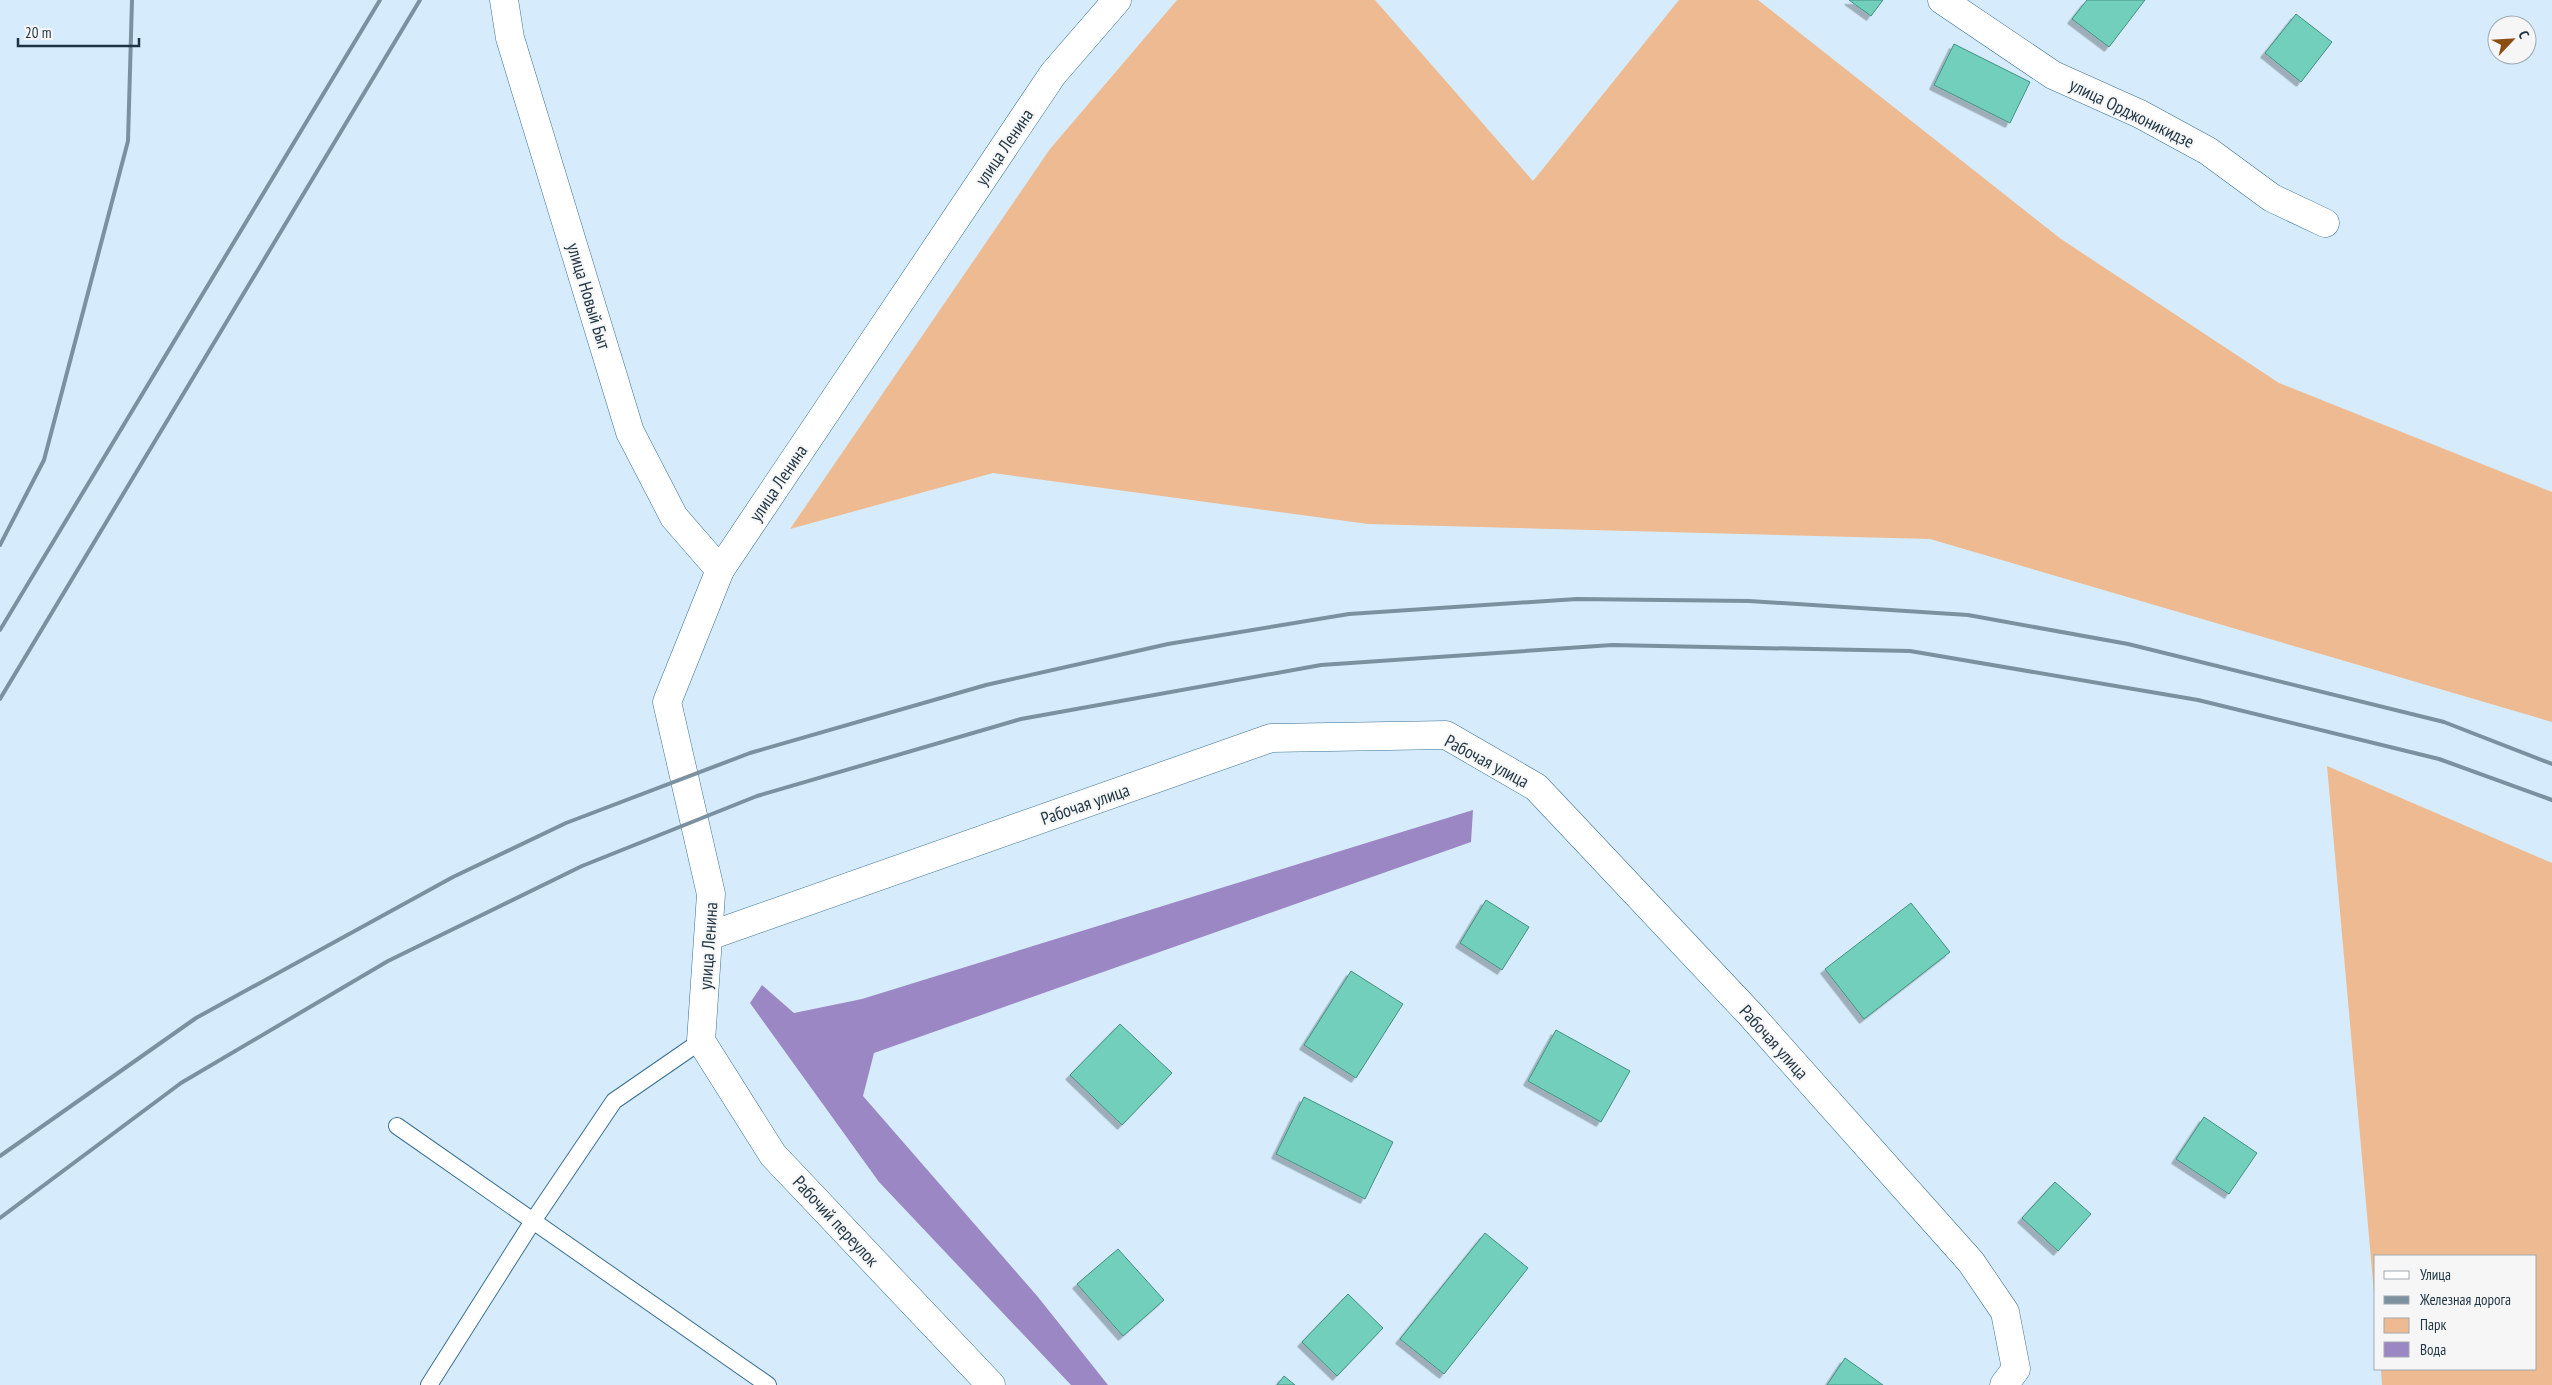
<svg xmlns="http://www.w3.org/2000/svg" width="2552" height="1385" font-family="'PT Sans Narrow',sans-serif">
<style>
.green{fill:#eeba91}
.water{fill:#9c87c5}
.building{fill:#71cfbc;stroke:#459082;filter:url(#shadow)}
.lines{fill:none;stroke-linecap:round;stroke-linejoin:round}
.lane-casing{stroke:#3b7092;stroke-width:18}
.street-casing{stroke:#3b7092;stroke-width:29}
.secondary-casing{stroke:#3b7092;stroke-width:29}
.lane{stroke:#fff;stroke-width:16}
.street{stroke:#fff;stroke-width:28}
.secondary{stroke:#fff;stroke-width:28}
.rail{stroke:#7b91a0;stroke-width:4}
.labels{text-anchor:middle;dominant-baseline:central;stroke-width:4;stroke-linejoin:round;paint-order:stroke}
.street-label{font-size:18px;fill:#1e3443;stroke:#f6f6f6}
</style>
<defs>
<filter id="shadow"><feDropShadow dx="-4.5" dy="4.5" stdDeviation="0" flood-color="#0004"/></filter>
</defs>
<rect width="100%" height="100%" fill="#d6ecfc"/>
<g class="green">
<path d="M1177,0H1375L1533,181L1679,0H1758L2061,239L2279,383L2552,492V722L1930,539L1368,524L993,473L790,529L1050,149Z"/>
<path d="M2327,766L2552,863V1385H2382L2381,1369H2536V1256H2376V1315Z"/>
</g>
<path class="water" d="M1473,810L1471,842L874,1053L863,1096L1038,1297L1108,1385H1071L879,1182L750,1003L762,985L794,1013L862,999Z"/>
<g class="building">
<path d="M1849,0H1883L1871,16Z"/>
<path d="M2087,0H2145L2109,47L2072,19Z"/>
<path d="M2296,14L2332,42L2301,82L2265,53Z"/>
<path d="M1954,44L2030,82L2010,123L1934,85Z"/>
<path d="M1486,900L1529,927L1502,970L1460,943Z"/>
<path d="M1911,903L1950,952L1864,1019L1825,969Z"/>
<path d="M1351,971L1403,1004L1356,1078L1304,1045Z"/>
<path d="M1120,1024L1172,1073L1122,1125L1070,1075Z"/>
<path d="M1556,1030L1630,1071L1601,1122L1528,1081Z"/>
<path d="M1304,1097L1393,1142L1365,1199L1276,1154Z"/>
<path d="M2204,1117L2257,1153L2229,1194L2176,1159Z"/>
<path d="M2055,1182L2091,1214L2058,1251L2022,1218Z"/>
<path d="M1485,1233L1528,1268L1444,1374L1400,1339Z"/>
<path d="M1118,1249L1164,1300L1123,1336L1077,1284Z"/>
<path d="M1348,1294L1383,1328L1337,1376L1302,1342Z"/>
<path d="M1845,1358L1883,1385H1827Z"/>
<path d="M1284,1376L1295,1385H1277Z"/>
</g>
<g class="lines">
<g class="lane-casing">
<g id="lane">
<path d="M397,1126L768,1385"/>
<path d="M429,1385L533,1221L614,1101L701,1041"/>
</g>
</g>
<g class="street-casing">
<g id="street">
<path d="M504,0L510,38L630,432L674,517L720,570"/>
<path d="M1942,0L2053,75L2140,114L2208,151L2272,198L2325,223"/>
<path d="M709,936L1271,738L1446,735L1536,787L1750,1014L1971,1262L2005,1312L2016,1369L2004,1385"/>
</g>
</g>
<g class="secondary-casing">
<path id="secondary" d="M991,1385L773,1155L701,1041L711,894L667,702L720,570L1053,74L1117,0"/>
</g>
<use href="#lane" class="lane"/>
<use href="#street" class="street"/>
<use href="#secondary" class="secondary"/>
<g class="rail">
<path d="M0,545L44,460L128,141L132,0"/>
<path d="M0,630L380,0"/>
<path d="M0,699L420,0"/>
<path d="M0,1156L196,1018L453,877L566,823L750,753L986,685L1168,644L1349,614L1577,599L1749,601L1968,615L2128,644L2444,722L2552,764"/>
<path d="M0,1218L181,1083L388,961L582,866L757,796L1021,719L1321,665L1612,645L1910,651L2198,700L2439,759L2552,800"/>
</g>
</g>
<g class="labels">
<g class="street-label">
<text transform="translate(2132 113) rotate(26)">улица Орджоникидзе</text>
<text transform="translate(1004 147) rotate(-56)">улица Ленина</text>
<text transform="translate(589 296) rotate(73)">улица Новый Быт</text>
<text transform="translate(778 483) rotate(-56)">улица Ленина</text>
<text transform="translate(1487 761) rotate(28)">Рабочая улица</text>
<text transform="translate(1085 804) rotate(-19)">Рабочая улица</text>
<text transform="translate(708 946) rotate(-86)">улица Ленина</text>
<text transform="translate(1774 1042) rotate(48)">Рабочая улица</text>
<text transform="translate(836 1221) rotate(47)">Рабочий переулок</text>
</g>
</g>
<rect x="2374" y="1255" width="162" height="115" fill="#f6f6f6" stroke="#a0a8ae"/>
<rect x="2384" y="1271" width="25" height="8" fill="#ffffff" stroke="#a0a8ae"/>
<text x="2420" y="1280" font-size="15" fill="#1e3443">Улица</text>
<rect x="2384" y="1296" width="25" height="8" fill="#7b91a0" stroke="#a0a8ae"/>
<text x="2420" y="1305" font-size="15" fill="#1e3443">Железная дорога</text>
<rect x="2384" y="1318" width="25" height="15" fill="#eeba91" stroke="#a0a8ae"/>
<text x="2420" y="1330" font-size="15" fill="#1e3443">Парк</text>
<rect x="2384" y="1342" width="25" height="15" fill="#9c87c5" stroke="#a0a8ae"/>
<text x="2420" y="1355" font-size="15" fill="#1e3443">Вода</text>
<g transform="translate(2512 40) rotate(65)"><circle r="24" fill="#f6f6f6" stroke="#a0a8ae"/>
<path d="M0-4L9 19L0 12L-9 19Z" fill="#8b4e10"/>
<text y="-8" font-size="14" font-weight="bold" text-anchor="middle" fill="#1e3443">С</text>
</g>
<path d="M18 38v8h121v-8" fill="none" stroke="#1e3443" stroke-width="2.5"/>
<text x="25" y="38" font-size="15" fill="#1e3443" stroke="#f6f6f6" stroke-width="4" paint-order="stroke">20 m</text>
</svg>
